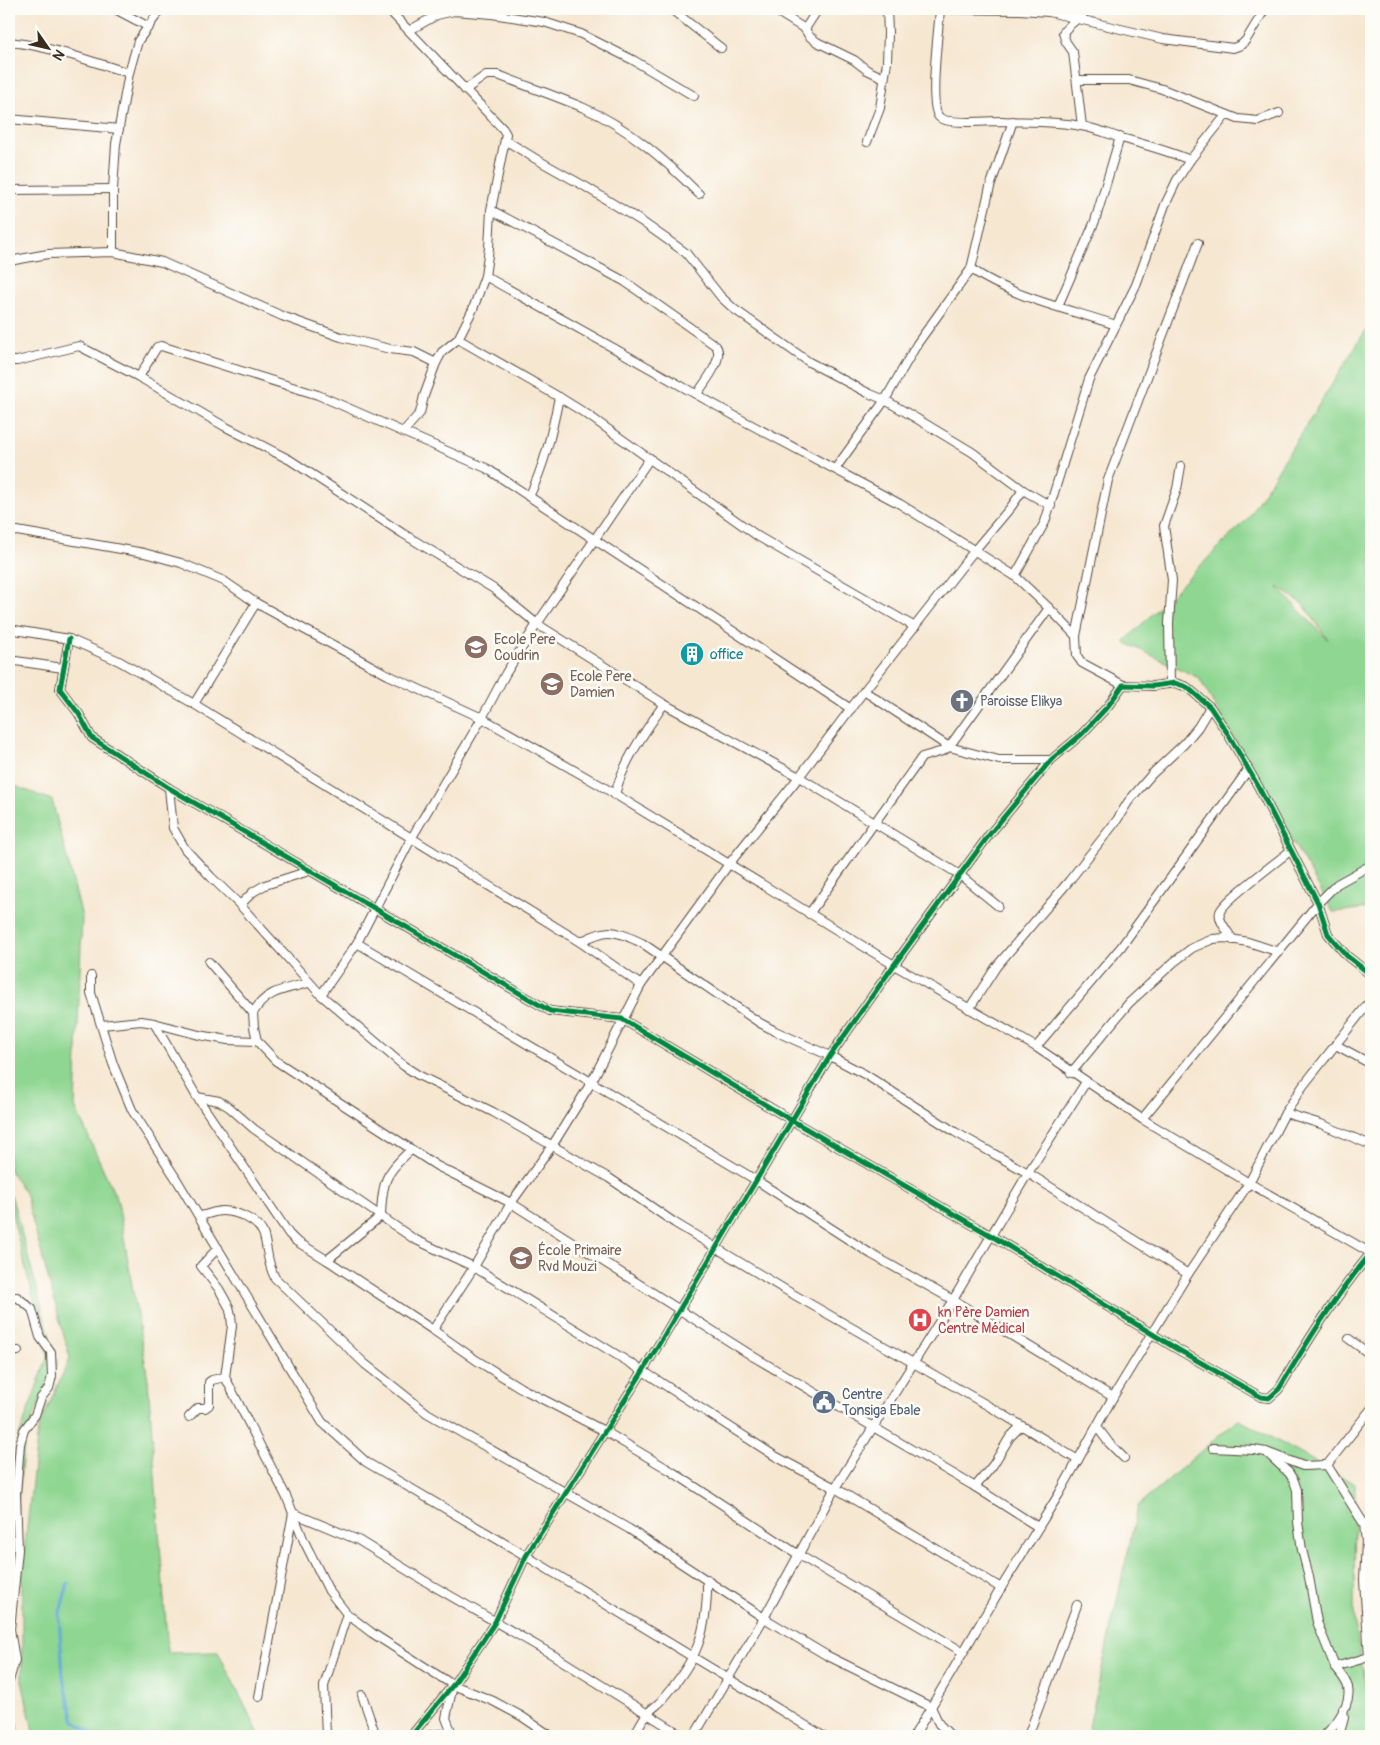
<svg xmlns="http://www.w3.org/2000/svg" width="1380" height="1745" font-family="Pangolin,sans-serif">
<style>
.green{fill:#8ed691;stroke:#648058;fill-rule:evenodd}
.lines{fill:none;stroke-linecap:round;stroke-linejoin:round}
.stream{stroke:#63a9d9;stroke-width:3}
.minor-casing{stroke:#574639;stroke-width:10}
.minor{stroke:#fff;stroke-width:8}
.cycleway-casing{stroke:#fdfcf7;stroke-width:8}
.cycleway{stroke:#00873e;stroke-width:5}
.labels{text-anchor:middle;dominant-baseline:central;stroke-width:5;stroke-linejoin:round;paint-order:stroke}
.education-label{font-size:14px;fill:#785e54;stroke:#fdfcf7;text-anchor:start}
.culture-label{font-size:14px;fill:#0d838f;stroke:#fdfcf7;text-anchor:start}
.worship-label{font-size:14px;fill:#5b616d;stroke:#fdfcf7;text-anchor:start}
.health-label{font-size:14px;fill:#be3a42;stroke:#fdfcf7;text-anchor:start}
.service-label{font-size:14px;fill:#4e5e75;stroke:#fdfcf7;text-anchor:start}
</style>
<rect width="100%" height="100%" fill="#fdfcf7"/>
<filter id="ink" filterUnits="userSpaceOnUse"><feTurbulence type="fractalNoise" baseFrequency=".02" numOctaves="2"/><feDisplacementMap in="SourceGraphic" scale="10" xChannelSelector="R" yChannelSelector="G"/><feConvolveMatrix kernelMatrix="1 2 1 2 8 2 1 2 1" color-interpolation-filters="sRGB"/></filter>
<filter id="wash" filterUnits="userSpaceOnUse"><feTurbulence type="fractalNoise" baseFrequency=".0096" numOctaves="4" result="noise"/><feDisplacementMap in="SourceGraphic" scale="20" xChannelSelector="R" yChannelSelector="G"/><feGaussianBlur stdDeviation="1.12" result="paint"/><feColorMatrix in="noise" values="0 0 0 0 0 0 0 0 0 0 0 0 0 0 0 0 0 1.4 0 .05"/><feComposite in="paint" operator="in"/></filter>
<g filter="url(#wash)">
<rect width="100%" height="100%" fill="#f6e7d1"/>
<g class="green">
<path d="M1371,322V908L1333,912L1199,678L1124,642L1247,519ZM1278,587L1304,605L1328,640L1278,588Z"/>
<path d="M9,784L52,800L82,917L75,1107L118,1202L148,1380L168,1653L218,1652L260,1736H34L22,1681V1572L38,1429L70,1358L25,1193L9,1169Z"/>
<path d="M9,1193L12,1198L57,1363L25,1435L9,1578V1686L20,1736H9V1486L19,1436L48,1355L9,1203Z"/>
<path d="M1238,1419L1355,1484L1354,1620L1371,1713V1736H1087L1138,1506Z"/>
</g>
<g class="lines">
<path class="stream" d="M68,1583L59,1616L63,1676L74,1721L96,1736"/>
</g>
</g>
<g filter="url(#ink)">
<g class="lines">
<g class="minor-casing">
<g id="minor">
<path d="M115,9L149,27"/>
<path d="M388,9L503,129L506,134L491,210L489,248L485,276L473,309L458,339L442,352L436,363L424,396L420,413L403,432"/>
<path d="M671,9L721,48"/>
<path d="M773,9L805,29"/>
<path d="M818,9L805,29L809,36L817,42L854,60L867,70L884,78"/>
<path d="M940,9C939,28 928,105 939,117C946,125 990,121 1002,121C1028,122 1056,121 1081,126C1094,128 1106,133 1118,137C1142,144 1166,150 1190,160"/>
<path d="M940,9L1020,10L1049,12L1163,39L1233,48L1241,45L1246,40L1265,9"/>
<path d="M410,30L437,15L454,11L492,14L544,22L581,34L633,60L694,96"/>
<path d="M9,42C50,46 90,61 129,73"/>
<path d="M1077,80H1129L1162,89L1238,119L1258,121L1279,113"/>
<path d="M465,90L486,75H498C526,86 556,96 584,108C628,127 665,160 699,194"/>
<path d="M9,119L119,129"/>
<path d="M1082,126L1073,52L1066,42L1063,33C1069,23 1080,19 1087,9"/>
<path d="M505,140L536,159L586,187L641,221L686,253L721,297L734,309L809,362L868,393L885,400L914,417L972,452L1023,490L1051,506"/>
<path d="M867,142L880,108L887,62L888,33L887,9"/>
<path d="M9,190L113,189"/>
<path d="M491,210L624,281L716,346C725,359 704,383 697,394"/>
<path d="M113,252V189L116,144L129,73L138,41L161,9"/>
<path d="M9,261L48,254L113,252L162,262L282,316L341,337L390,349L414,352L436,363"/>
<path d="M971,269C1014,298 1068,309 1116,325"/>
<path d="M485,276L742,420L900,504L1015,576L1049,608L1076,636L1077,656L1082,663L1123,685"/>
<path d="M1058,306L1095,221L1120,137"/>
<path d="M458,339L559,397L588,415L759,537L915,627"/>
<path d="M9,361H17L79,346L139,377L224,426L290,460L402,533L494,589L537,624L664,704L799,777L960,875L998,906"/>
<path d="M139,377L157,347L161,346L318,395L486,468L851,709"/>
<path d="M835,469L885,400L917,344L971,269L990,187L1013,121"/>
<path d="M529,497C545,464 552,432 559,397"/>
<path d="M9,532L17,531L144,553L181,563L224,581L256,603L388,675L482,718L600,785L894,965L1036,1047L1142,1119L1249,1183L1371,1253"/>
<path d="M1015,576L1045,522L1089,379L1136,285L1165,205L1177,180L1190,160L1226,115"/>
<path d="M9,629L69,639L119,661L194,704L580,942L641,985"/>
<path d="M1076,636L1108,480L1198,243"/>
<path d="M69,639L60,689L79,714L92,738L169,788L550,1011L622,1019L791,1120L990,1235L1177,1349L1261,1397L1269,1398L1279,1389C1307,1342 1336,1295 1371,1253"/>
<path d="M9,660L63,668"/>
<path d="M1170,684L1169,623L1172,580L1164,526L1177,489L1181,466"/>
<path d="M864,691L949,747L999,760H1051"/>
<path d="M194,704L256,603"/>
<path d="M169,788L173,828L185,849L211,877L240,905L321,995L404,1066L418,1075L493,1112L609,1178L675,1223L784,1289L999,1412L1078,1460"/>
<path d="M615,795C623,761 645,732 664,704"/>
<path d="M240,905L253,892L265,885L309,871"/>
<path d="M809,914L922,757L943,751L949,747L1049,608"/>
<path d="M1233,940C1229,933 1217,920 1220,912C1223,901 1278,861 1290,851"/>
<path d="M580,942C609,927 613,930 642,943L760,1023L775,1031L830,1056L866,1075L955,1132L1028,1173L1188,1274"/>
<path d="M357,943L756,1180L871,1254L953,1300L1113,1397"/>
<path d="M209,962L253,1013L254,1027L257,1041L276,1061L437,1166L511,1203L754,1357L972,1485L1038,1527"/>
<path d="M91,976V993L96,1009L113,1064L132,1110L177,1180L322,1422L366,1462L526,1556L823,1736"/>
<path d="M321,995L357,943L411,839L482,718L506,673L537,624L650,458"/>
<path d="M969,1009L996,967L1069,881L1117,820L1128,802L1152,774L1184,744L1198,727L1210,707"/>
<path d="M253,1013C266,990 286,989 309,983"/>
<path d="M154,1023L197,1097L289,1234L296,1241L327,1260L433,1330L476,1360L521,1388L606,1432L671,1471L799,1555L963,1652"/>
<path d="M102,1025L141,1021L154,1023L199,1035L228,1040L257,1041"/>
<path d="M1336,1045L1371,1064"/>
<path d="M1036,1047L1121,947L1248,770"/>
<path d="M1071,1073L1129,1003L1174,962L1192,948L1213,939L1225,938L1248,942L1279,952"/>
<path d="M197,1097L219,1101L229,1107L254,1129L414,1239L474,1267L643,1371L775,1456L835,1488L1001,1588"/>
<path d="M1285,1113L1321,1124L1371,1145"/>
<path d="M1142,1119L1318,903L1337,884L1371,865"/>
<path d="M199,1216C207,1215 215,1211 222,1211C237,1211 260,1221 264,1236C268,1251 267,1263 275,1278L365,1364L427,1413L629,1529L764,1618L826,1655L931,1707L939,1724L951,1736"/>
<path d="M218,1248L201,1266L219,1289L229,1307L231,1315L232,1326L225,1377L287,1498L304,1541L329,1591L347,1614L372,1633L453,1685L493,1701L521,1716L551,1736"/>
<path d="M327,1260L381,1216C382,1182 385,1173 411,1150"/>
<path d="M9,1297H17L32,1309L40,1337L51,1352L52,1376L49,1388L41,1398L35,1415L24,1430L20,1444L16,1494L18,1550L10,1629L15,1660L9,1681"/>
<path d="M433,1330L474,1267L511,1203L552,1146L591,1083L641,985L729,864L799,777L864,691L974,551L1011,507L1023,490"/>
<path d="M1349,1339L1371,1355"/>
<path d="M9,1352L18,1351"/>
<path d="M189,1417L198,1408H205L209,1405V1382L212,1380L225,1377"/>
<path d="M1097,1427L1109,1443L1124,1458"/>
<path d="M1213,1448L1254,1450L1266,1452L1303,1466L1327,1465"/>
<path d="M1266,1452L1289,1473L1294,1481L1297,1490L1298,1522L1302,1550L1309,1577L1317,1622L1335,1667L1369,1657L1371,1658"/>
<path d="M975,1487L993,1465L1010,1437L1021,1426"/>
<path d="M1369,1657L1364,1580L1366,1542L1364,1524L1327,1465L1371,1409"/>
<path d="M452,1690L446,1718L453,1736"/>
<path d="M362,1695L376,1736"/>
<path d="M259,1697L293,1513L358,1540L423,1580L553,1655L683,1736"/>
<path d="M9,1711L11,1736"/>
<path d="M326,1736L324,1686L347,1614"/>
<path d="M411,1736L453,1685L495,1622L526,1556L643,1371L830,1056L894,965L989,835L1051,760L1082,734L1108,706L1123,685L1153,686L1175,683L1187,687L1210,707L1228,734L1258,786L1318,903L1328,934L1347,956L1371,975"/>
<path d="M425,1736L440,1734L449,1736"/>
<path d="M634,1736C638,1729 642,1719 648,1713C652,1708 658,1705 662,1700C697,1660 708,1633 707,1579"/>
<path d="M694,1736L764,1618L835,1488L953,1300L1028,1173L1086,1082"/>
<path d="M914,1736L1001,1588L1059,1494L1113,1397L1188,1274L1249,1183L1285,1113L1303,1086L1371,1000"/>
<path d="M1028,1736L1077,1605"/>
<path d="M1324,1736C1335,1725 1352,1704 1348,1687C1346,1680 1340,1673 1335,1667"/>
<path d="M1339,1736L1344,1718L1343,1709"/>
</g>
</g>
<use href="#minor" class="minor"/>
<g class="cycleway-casing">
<g id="cycleway">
<path d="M69,639L60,689L79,714L92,738L169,788L550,1011L622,1019L791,1120L990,1235L1177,1349L1261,1397L1269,1398L1279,1389C1307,1342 1336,1295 1371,1253"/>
<path d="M411,1736L453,1685L495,1622L526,1556L643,1371L830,1056L894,965L989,835L1051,760L1082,734L1108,706L1123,685L1153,686L1175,683L1187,687L1210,707L1228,734L1258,786L1318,903L1328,934L1347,956L1371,975"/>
</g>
</g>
<use href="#cycleway" class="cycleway"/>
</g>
</g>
<defs>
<g id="school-disc" transform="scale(1.25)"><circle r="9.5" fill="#8d6e63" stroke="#fdfcf7"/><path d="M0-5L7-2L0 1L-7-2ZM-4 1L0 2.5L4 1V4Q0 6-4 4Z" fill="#fff"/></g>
<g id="building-disc" transform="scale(1.25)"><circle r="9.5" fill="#0f9aa8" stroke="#fdfcf7"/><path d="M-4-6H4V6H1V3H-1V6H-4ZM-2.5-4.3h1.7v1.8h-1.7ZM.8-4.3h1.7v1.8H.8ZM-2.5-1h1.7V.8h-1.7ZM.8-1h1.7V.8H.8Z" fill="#fff"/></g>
<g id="church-disc" transform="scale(1.25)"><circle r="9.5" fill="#6b7280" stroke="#fdfcf7"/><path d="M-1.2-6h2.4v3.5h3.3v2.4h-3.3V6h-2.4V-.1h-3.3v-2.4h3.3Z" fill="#fff"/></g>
<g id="hospital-disc" transform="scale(1.25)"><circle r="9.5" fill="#e0444e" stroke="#fdfcf7"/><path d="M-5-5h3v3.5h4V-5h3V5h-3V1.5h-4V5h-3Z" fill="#fff"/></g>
<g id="civic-disc" transform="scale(1.25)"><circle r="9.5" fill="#5c6f8a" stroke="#fdfcf7"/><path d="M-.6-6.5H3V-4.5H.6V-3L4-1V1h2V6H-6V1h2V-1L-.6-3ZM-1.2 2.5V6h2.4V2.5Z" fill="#fff"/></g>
</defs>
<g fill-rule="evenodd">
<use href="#school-disc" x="476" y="647"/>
<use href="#building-disc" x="692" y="654"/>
<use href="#school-disc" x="552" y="684"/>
<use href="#church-disc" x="962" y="701"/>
<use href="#school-disc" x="521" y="1258"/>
<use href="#hospital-disc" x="920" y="1320"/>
<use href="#civic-disc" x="824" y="1402"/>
</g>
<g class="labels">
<g class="education-label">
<text x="494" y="639">Ecole Pere<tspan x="494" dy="16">Coudrin</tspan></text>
<text x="570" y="676">Ecole Pere<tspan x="570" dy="16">Damien</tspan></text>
<text x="538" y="1250">École Primaire<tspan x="538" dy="16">Rvd Mouzi</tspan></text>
</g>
<g class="culture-label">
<text x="710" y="654">office</text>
</g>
<g class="worship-label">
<text x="980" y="701">Paroisse Elikya</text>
</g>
<g class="health-label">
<text x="938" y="1312">kn Père Damien<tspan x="938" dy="16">Centre Médical</tspan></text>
</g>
<g class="service-label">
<text x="842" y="1394">Centre<tspan x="842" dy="16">Tonsiga Ebale</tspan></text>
</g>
</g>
<rect width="1380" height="1745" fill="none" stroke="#fdfcf7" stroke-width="30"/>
<g transform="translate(48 48) rotate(124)" stroke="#fdfcf7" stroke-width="4" paint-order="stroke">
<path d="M0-4L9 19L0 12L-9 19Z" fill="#3b2a1e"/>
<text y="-8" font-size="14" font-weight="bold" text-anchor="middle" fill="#3b2a1e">N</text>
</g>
</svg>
